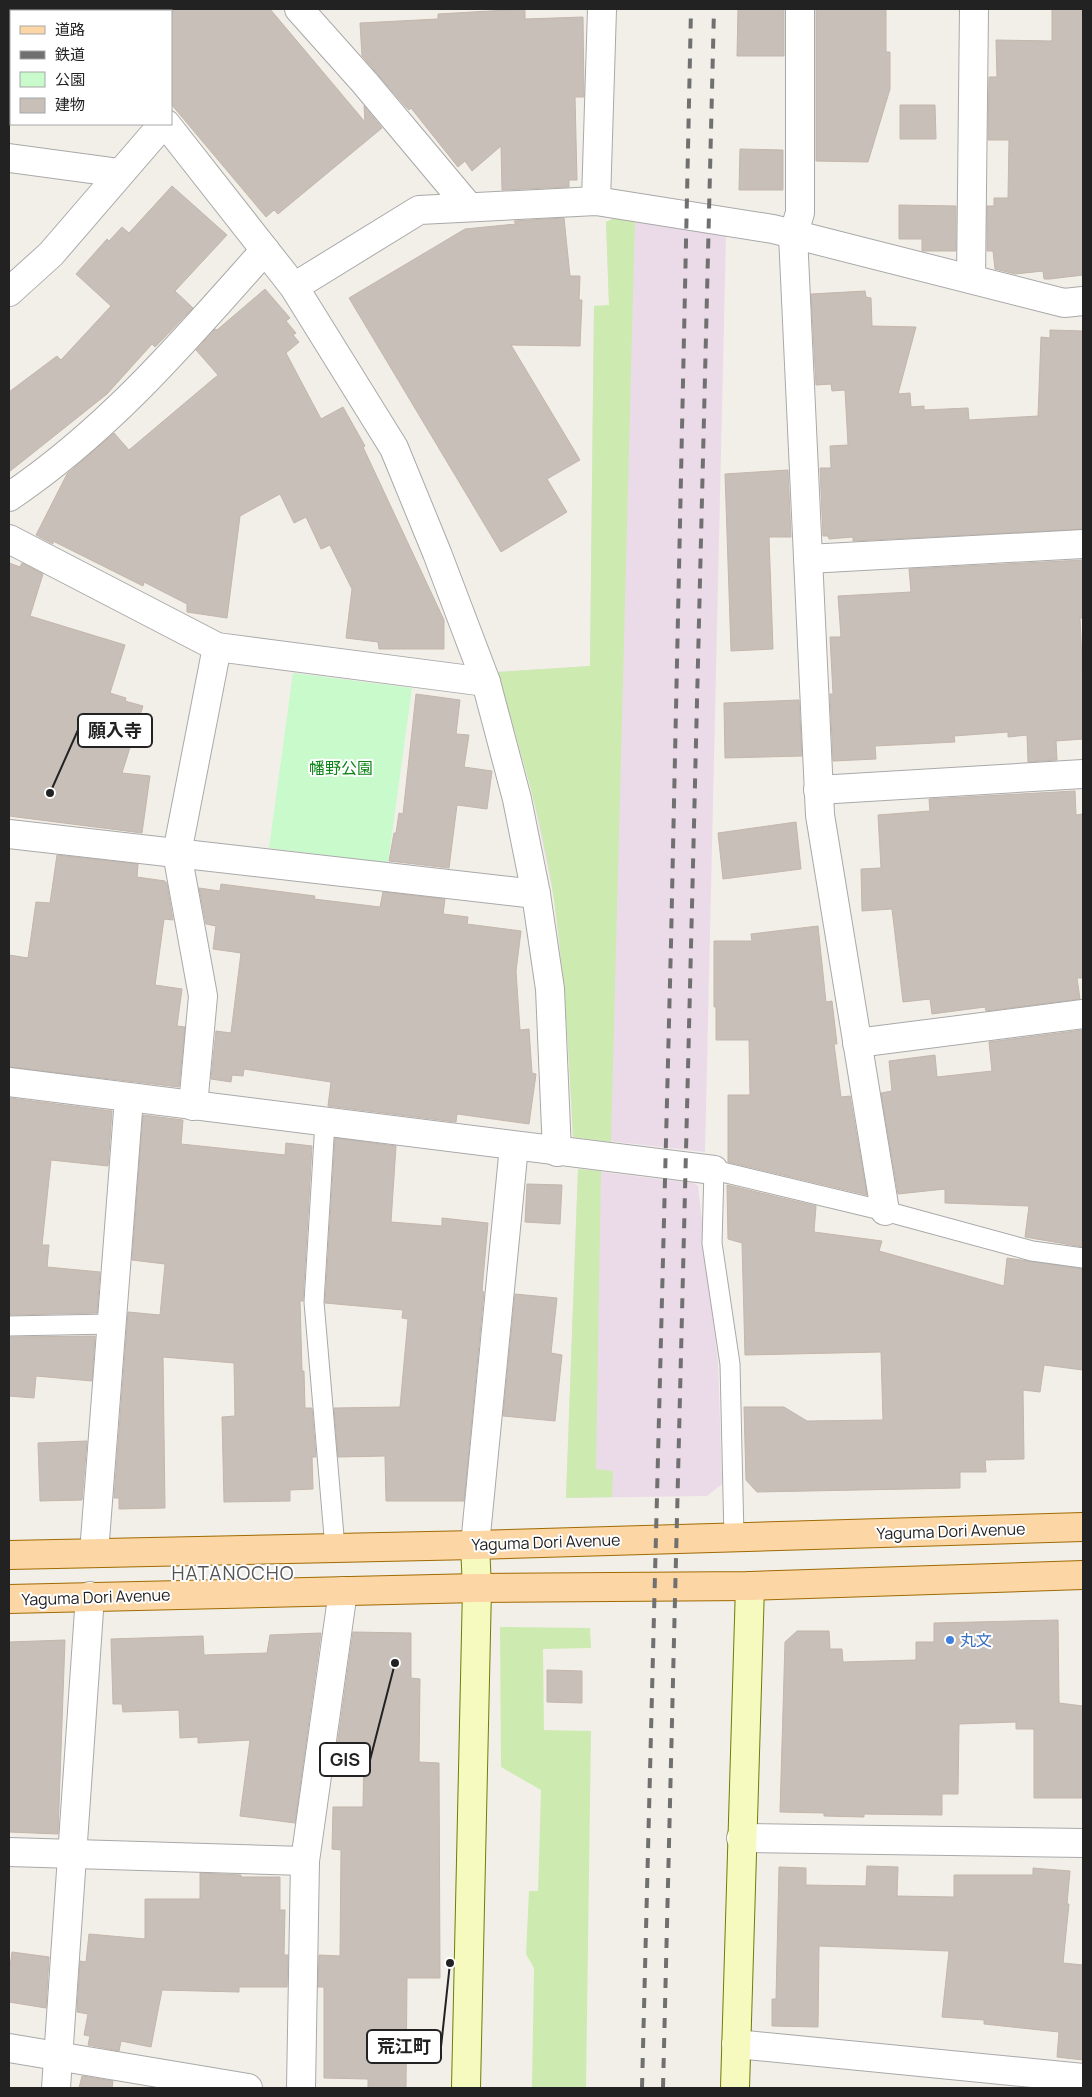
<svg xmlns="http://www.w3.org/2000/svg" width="1092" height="2097" font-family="Manrope,'Noto Sans JP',sans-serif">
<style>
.industrial{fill:#ebdbe8}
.grass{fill:#cdebb0}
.park{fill:#c8facc}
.building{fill:#c7bfb8;stroke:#c4b6ab}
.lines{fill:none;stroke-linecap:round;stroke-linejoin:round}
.lane-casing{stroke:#a9a9a9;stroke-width:21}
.street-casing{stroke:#a9a9a9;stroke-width:30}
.secondary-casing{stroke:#707d05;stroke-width:30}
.primary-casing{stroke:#a06b00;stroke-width:30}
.lane{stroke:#fff;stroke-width:19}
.street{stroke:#fff;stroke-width:28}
.secondary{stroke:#f7fabf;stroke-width:28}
.primary{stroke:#fcd6a4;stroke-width:28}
.rail{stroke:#707070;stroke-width:4;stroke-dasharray:10 10;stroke-linecap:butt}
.shop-dot{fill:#3f7fe0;stroke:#fff;stroke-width:2}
.labels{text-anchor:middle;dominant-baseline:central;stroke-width:4;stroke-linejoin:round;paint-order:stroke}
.park-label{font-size:16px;fill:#0c8416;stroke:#fff}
.street-label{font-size:16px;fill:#222;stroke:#fff}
.shop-label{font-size:16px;fill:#366cbe;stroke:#fff;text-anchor:start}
.quarter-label{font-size:19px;letter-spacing:1px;fill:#555;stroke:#fff}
.leader{fill:none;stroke:#222;stroke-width:2}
.callout-dot{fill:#222;stroke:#fff;stroke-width:2}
.callout{fill:#fff;stroke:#222;stroke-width:2}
.callout-label{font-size:18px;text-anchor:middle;font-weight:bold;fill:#222}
</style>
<rect width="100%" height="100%" fill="#f2efe9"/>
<g class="industrial">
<path d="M619,216L726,234L705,1152L573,1137L566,1007L554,898L531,788L497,672L590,666L594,306L609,305L606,222Z"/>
<path d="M578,1169L693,1183L698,1186L718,1362L722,1484L707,1496L566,1498Z"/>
</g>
<g class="grass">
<path d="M619,216L635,219L611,1142L573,1137C569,1058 565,979 554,900C543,822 519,747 497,672L590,666L594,306L609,305L606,222Z"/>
<path d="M578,1169L601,1171L596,1469L613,1471L612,1497L566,1498Z"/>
<path d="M500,1627L590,1628L591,1648L543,1649L544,1730L591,1731L586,2088H532L534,1968L526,1954L529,1891H538L541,1790L501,1767Z"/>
</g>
<path class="park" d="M293,673L412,688L388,863L269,848Z"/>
<g class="building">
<path d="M171,9H270L365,122L364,106L382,128L278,214L274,210L266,217L171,104Z"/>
<path d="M525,9V19L583,17L584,97H575L577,180H569V187L502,190L501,146L472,171L465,161L458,167L411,108L409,110L406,107L362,56L360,23L438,19V14Z"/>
<path d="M738,9H784V56H737Z"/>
<path d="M816,9H886V52H890V89L868,162L816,161Z"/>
<path d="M1052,9H1083V275L1050,279H1044L1043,271L1015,274L995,269L993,251H987V206H994V198H1008L1009,140H988L989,77H997L996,40L1052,41Z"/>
<path d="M900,105H935L936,139H900Z"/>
<path d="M740,149L783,150V190H739Z"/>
<path d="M172,186L227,235L175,291L193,308L155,347L152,344L107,394L9,472V392L57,356L61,360L111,306L76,274L107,239L109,241L122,227L129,233Z"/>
<path d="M899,205L956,206V251H922V239H899Z"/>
<path d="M564,218L570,276H580L579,300H582L580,346L511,345L580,460L547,479L567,512L501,552L349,298L465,229L516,224L514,221Z"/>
<path d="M265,289L290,318L286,321L296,333L293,335L299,342L286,353L321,419L343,407L365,446L363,447L444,620V649H379L378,642L346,638L352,589L330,545L321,549L306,517L294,523L280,494L240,516L227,618L187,612V604L144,582L143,586L53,541V544L36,535L67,474L114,433L129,450L218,375L196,350L215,329L217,330Z"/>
<path d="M865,291L866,297L871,298L872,326L916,327L898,394L910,393L911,407L924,406V410L968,408L969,420L1038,416L1041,337L1050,338V330L1083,331V529L853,541V537L829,539L828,536H823L820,468H831L830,446L848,445L845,390L832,391L831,384L816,385L811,294Z"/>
<path d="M788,470L791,537H769L773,649L731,651L725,474Z"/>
<path d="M1083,560V618H1080L1083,682V739L1056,741L1057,760L1028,762L1027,735L1008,737V732L954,736L955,742L875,746L876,759L833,761L830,694H833L830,637H841L838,596L911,592L909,569Z"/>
<path d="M9,563L20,567L22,563L43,574L30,616L125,645L110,693L126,698L125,701L143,706L122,773L150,776L142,833L9,816Z"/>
<path d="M416,694L460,700L456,734L469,735L464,767L492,771L487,809L457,805L449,868L389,861L394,833H396L399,813L403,814Z"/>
<path d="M799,700L802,756L725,758L724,703Z"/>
<path d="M1075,791L1076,815L1083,814V978H1077L1080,999L986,1011L985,1007L932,1014L930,999L903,1002L892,909L862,911L861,869L881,868L878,815L930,811L929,799Z"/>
<path d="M796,822L801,869L723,879L718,833Z"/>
<path d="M57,855L138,864L137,877L165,881L167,884L173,920L164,919L155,985L182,989L177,1026L185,1027L179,1087L9,1067V955L28,958L36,902L50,903Z"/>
<path d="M221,884L315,896L314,899L380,907L383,892L445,899L443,914L468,917L467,924L521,931L516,971L520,1030L529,1029L532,1073L536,1074L529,1124L457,1114L456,1122L328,1106L331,1082L244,1069L243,1076L232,1075L231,1082L211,1079L216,1031L231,1033L241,953L213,949L216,926L206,924L199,888L220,891Z"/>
<path d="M818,926L826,1002L832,1001L837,1044H834L841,1097L850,1096L867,1195L728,1162V1095H750L749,1040H716V1007H714V941H752L751,934Z"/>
<path d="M1083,1030V1247L1025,1237L1029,1206L945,1203V1189L898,1194L881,1093L892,1091L889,1061L935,1055L937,1077L992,1071L989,1042Z"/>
<path d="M9,1098L112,1111L108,1166L51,1160L42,1245H49L47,1267L100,1272L97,1313L9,1315Z"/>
<path d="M143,1115L183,1120L181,1144L285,1155L286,1143L312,1146L303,1301H300L302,1371H304L305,1408H312L316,1457H312L313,1489L290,1490V1501L224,1502L222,1417L235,1416L234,1363L163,1357L165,1508L119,1509V1498H114L128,1312L160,1315L165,1264L132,1260Z"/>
<path d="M335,1138L396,1146L391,1222L442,1226V1218L488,1223L483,1279L482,1291L484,1292L464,1501H386L385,1456L338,1457L334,1408L400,1407L408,1319L402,1318L403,1310L325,1303Z"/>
<path d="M527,1184L562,1185L560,1224L525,1222Z"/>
<path d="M727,1185L816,1206L814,1232L882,1241L879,1251L1004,1286L1007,1258L1083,1269V1370L1044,1365L1040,1392L1023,1390L1024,1459L985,1460L986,1472H960V1488L757,1492L746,1480L744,1407H784L807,1421L883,1420L881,1352L745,1355L742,1243L728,1239Z"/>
<path d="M515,1294L557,1298L551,1353L562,1355L555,1421L503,1416Z"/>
<path d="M95,1336L92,1381L36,1376L34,1398L9,1396V1337Z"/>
<path d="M87,1441L82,1500L40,1501L38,1443Z"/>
<path d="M1058,1620L1059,1703L1083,1706V1798H1034V1729H1016V1722L959,1724L958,1794H942V1815L864,1814V1817L824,1816V1813L780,1812L785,1642L797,1631H829L830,1649H842L843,1662L916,1660V1642H934V1623Z"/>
<path d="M353,1632L411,1633V1678L420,1679L419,1762L439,1763L440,1978H407L406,2088H368V2079L324,2078V1987H318L319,1955L340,1956L341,1850L332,1849L333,1807H363L364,1748L337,1747Z"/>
<path d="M321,1633L295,1823L240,1816L250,1740L198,1743V1737L180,1738L179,1710L123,1712L122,1704H113L111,1639L203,1636L204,1655L267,1653L270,1635Z"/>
<path d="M65,1640L58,1834L9,1832V1642Z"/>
<path d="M547,1670L582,1671V1703L547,1702Z"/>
<path d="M867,1866L898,1867L897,1896L954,1897V1875H1033V1868L1070,1871L1067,1904H1069L1063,1963L1083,1965V2060L1057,2057L1059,2032L984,2024V2020L942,2017L949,1951L819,1946L818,2027L772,2026V1999H776L779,1867L806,1868V1885L866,1886Z"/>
<path d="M200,1873L241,1875V1877H280V1910H285L284,1955H288L287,1987H239V1992L162,1990L151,2047L121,2041L119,2051L88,2045L90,2036L84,2035L88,2014L77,2012L80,1961L86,1962L89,1934L145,1939V1899H200Z"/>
<path d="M12,1952L49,1957L46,2008L9,2002V1975Z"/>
<path d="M82,2076L113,2081L112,2088H79Z"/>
</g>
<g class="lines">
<g class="lane-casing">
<g id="lane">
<path d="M325,1122L314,1302L335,1548"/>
<path d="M9,1326L111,1324"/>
<path d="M734,1537L730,1364L712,1243L714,1170L885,1211L1032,1251L1083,1258"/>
</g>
</g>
<g class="street-casing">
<g id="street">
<path d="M47,9L50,11"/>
<path d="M299,9L365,83L468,206"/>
<path d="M800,9V213L793,235L820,815L885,1211"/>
<path d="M166,124L294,287L394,448L437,553L486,682L517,799L536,894L550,989L557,1152"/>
<path d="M9,158L120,173"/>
<path d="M596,201L602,9"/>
<path d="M971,279L974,9"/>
<path d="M294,287L419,210L596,201L773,229L1064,303L1083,301"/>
<path d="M9,292L51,254L163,124"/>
<path d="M9,497C109,430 186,339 265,250"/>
<path d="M9,539L217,647L486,682"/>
<path d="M808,559L1083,544"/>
<path d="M818,790L1083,774"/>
<path d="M9,834L536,894"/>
<path d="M857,1043L1083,1014"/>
<path d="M9,1082L714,1170"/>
<path d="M193,1106L203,996L177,853L217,647"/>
<path d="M475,1545L514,1146"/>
<path d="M94,1553L129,1098"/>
<path d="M741,1838L1083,1843"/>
<path d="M9,1852L305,1861"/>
<path d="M736,2044L1083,2078"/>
<path d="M9,2048L248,2088"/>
<path d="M56,2088L90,1596"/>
<path d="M301,2088L305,1861L343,1591"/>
</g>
</g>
<g class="secondary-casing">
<g id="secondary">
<path d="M466,2088L477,1588L475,1545"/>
<path d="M735,2088L750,1586"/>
</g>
</g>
<g class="primary-casing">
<g id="primary">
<path d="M9,1555L475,1545L1083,1527"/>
<path d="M9,1599L477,1588L750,1586L1083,1575"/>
</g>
</g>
<use href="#lane" class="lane"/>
<use href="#street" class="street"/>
<use href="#secondary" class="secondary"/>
<use href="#primary" class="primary"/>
<g class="rail">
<path d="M642,2088L671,943L691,9"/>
<path d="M663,2088L714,9"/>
</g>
</g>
<circle class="shop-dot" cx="950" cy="1640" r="5"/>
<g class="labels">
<g class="park-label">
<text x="341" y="768">幡野公園</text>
</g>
<g class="street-label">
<text transform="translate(951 1531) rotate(-2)">Yaguma Dori Avenue</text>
<text transform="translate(546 1542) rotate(-2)">Yaguma Dori Avenue</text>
<text transform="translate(96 1597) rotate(-2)">Yaguma Dori Avenue</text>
</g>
<g class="shop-label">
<text x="960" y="1640">丸文</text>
</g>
<g class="quarter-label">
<text x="233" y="1573">HATANOCHO</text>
</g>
</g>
<path class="leader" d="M50 793L78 730M395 1663L370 1760M450 1963L441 2047"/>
<g class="callout-dot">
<circle cx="50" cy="793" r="5"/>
<circle cx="395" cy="1663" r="5"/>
<circle cx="450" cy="1963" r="5"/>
</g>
<g class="callout">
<rect x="78" y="714" width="74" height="33" rx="5"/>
<rect x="320" y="1743" width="50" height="33" rx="5"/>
<rect x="367" y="2030" width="74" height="33" rx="5"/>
</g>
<g class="callout-label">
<text x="115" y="737">願入寺</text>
<text x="345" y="1766">GIS</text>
<text x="404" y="2053">荒江町</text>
</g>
<rect width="1092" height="2097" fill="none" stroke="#222222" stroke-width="20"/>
<rect x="10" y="10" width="162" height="115" fill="#ffffff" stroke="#a7a7a7"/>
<rect x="20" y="26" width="25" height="8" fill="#fcd6a4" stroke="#a7a7a7"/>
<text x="55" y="35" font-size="15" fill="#222222">道路</text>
<rect x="20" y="51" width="25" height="8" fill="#707070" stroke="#a7a7a7"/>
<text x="55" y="60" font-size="15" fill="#222222">鉄道</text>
<rect x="20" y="72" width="25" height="15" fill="#c8facc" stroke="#a7a7a7"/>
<text x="55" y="85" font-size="15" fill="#222222">公園</text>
<rect x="20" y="98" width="25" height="15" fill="#c7bfb8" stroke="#a7a7a7"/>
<text x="55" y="110" font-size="15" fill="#222222">建物</text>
</svg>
